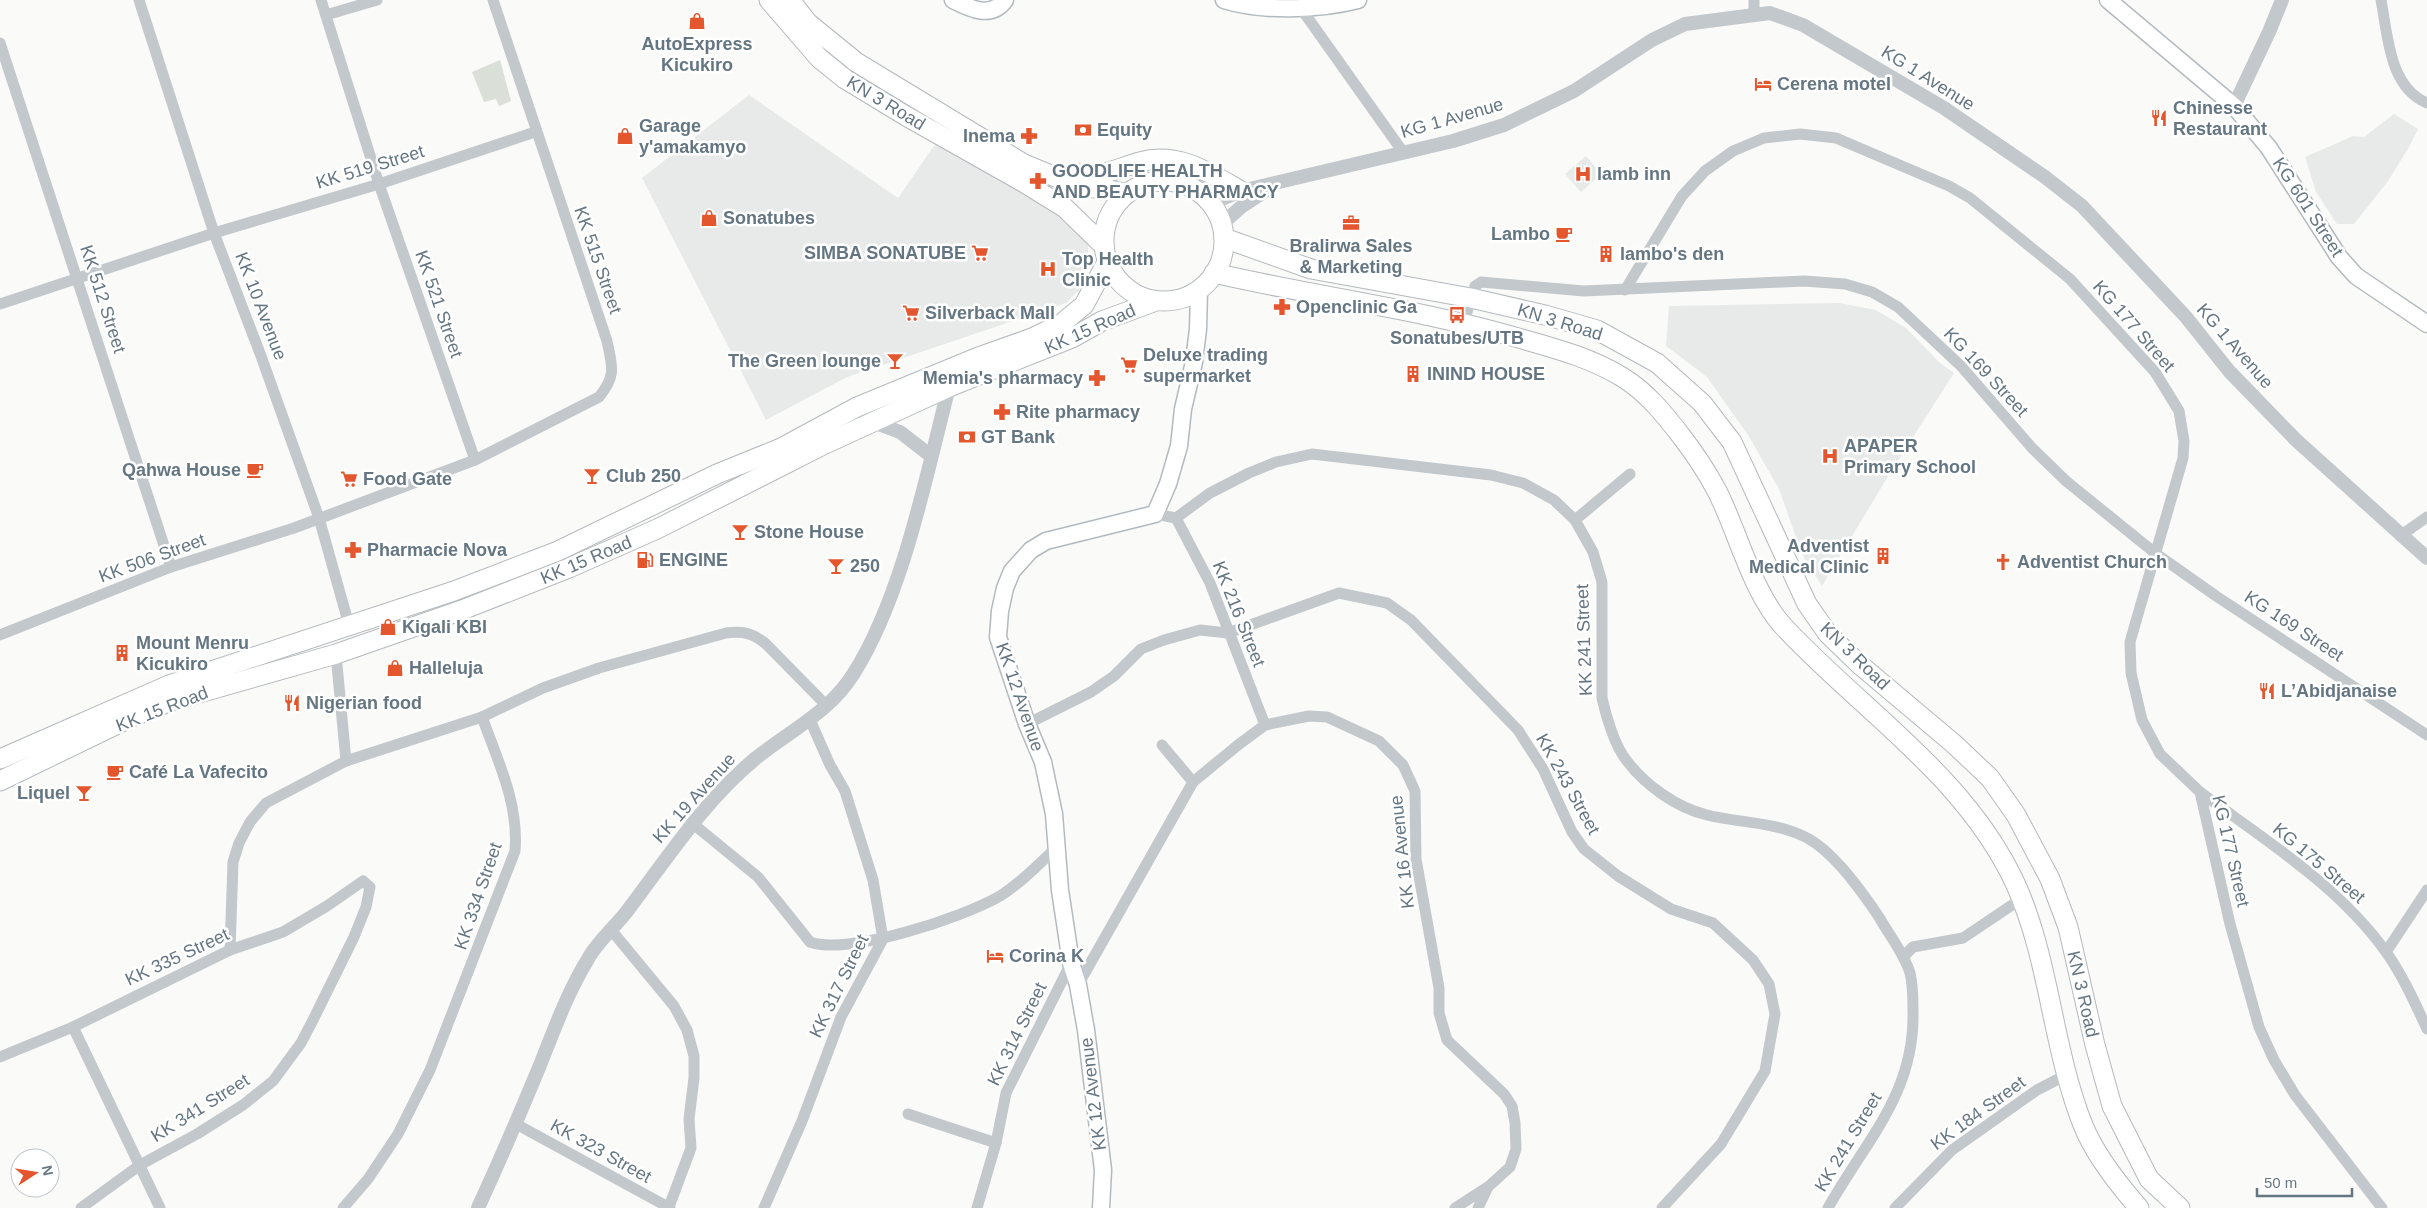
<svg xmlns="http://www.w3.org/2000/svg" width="2427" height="1208" font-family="Arial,sans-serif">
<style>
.built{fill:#e8e9e9}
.green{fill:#dadfd7}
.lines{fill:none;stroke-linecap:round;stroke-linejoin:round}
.secondary-casing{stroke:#b3babf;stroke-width:19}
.trunk-casing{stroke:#b4b9bd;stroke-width:21}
.minor{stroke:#c3c8cc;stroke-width:11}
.tertiary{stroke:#c3c8cc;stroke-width:14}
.secondary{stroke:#fff;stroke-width:16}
.trunk{stroke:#fff;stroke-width:19}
.labels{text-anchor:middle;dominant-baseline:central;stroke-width:5;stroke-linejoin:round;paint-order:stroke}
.poi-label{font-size:18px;font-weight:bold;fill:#657683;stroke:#fff;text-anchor:start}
.street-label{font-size:18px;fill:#657683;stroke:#fff}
</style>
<rect width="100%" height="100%" fill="#fafaf8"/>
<g class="built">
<path d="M749,95L898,198L940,137L1045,196L1089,238L1087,267L1080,289L1066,303L847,377L766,420L642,178Z"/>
<path d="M2394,114L2418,129L2409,147L2388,181L2354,224H2337L2316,192L2305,157L2353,136L2364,137Z"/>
<path d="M1586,156L1601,174L1581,192L1565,174Z"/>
<path d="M1839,303L1876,310L1906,328L1940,363L1954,373L1887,478L1822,586L1802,554L1779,489L1748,435L1707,377L1666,346L1669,306Z"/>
</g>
<path class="green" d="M500,60L511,101L499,106L496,99L484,102L472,72Z"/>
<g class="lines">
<g class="secondary-casing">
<g id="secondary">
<path d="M953,0C971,9 991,19 1005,0"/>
<path d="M1224,0C1262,12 1319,10 1358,0"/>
<path d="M2108,0L2234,106L2269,148L2339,257L2356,276L2427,324"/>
<path d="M1101,1208L1103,1170L1086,1030L1078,985L1071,963L1060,890L1054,814L1043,762L1027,724L998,637L1000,611L1005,588L1012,571L1031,550L1046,541L1155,514L1168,484L1179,446L1183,409L1194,362L1198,329L1199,290"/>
</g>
</g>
<g class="trunk-casing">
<g id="trunk">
<path d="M769,0L819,58L845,79L906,116L1023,182L1065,208L1103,245"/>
<path d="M790,0L808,23L856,62L1024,164L1075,185L1126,193"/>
<path d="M1073,173C1102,179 1114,169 1140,162C1178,151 1210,173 1241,191"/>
<circle cx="1164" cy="241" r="60"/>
<path d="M1224,238L1311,269L1471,298L1545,315L1597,330L1657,363L1702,403L1732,442L1807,604L1828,634L1859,664L1954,744L1990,778L2016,815L2050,879L2068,927L2095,1045L2112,1106L2149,1179L2180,1208"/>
<path d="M1214,273C1317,297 1421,309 1522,339C1557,349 1591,358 1622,377C1647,392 1665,415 1682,437C1695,454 1707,472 1717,491C1738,532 1752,592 1783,626C1862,711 1966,776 2016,885C2050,961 2052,1047 2083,1125C2095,1155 2118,1184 2139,1208"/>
<path d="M0,759L169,685L454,591L558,551L717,474L781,448L857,407L976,358L1032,338L1061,324L1084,305L1107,262"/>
<path d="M0,781L134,716L171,701L336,654L462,610L569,568L657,529L825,444L949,387L1072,338L1102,321L1156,301"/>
</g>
</g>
<g class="minor">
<path d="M139,0L214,233L261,356L319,518L349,625"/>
<path d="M1754,0V14"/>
<path d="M2381,0C2388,36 2389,87 2427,103"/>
<path d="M1300,7L1403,152"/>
<path d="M326,15L377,0"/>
<path d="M0,43L171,567"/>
<path d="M1625,290L1682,196L1705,171L1733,151L1764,138L1800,134L1836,138L1949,186L1970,198L2070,279L2155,372L2179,411L2184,441L2183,458L2130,642L2131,673L2142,720L2160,754L2200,792L2230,924L2259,1027L2274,1060L2295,1095L2382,1208"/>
<path d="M0,304L214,233L379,184L535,132"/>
<path d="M1464,322L1475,286L1481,282L1584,291L1804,281L1845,284L1872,292L1898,307L1961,366L2032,448L2066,481L2155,553L2216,596L2427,735"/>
<path d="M475,460L599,397C617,375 612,366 607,341L493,0"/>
<path d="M1155,514L1176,518L1210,493L1249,473L1276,462L1312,454L1491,475L1523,483L1554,500L1575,520L1593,552L1602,582V698C1606,716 1615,747 1627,761C1645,785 1677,808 1707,815C1739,823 1779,822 1809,839C1834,853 1863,893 1879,917C1889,935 1904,953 1910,973C1913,985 1913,999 1913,1011C1915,1094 1866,1140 1828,1208"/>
<path d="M1176,518L1210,583L1265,725"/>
<path d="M1575,520L1630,474"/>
<path d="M2400,536L2427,517"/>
<path d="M0,635L171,567L294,528L475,460L379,184L321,0"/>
<path d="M1027,724L1091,692L1114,676L1141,649L1164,640L1200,630L1228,633L1339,593L1387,603L1411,620L1518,730L1543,769L1572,832L1584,849L1618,876L1671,909L1713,923L1753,960L1769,984L1775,1014L1765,1071L1721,1144L1662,1208"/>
<path d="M1162,745L1193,782"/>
<path d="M346,761L482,717L543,688L599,668L726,633C743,631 753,633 766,644L827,706"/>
<path d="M2200,792C2265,840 2339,886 2386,952C2403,976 2415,1003 2427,1029"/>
<path d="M692,823L758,877L810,942C848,956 964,917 1000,896C1021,883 1040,863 1058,846"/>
<path d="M612,931L674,1006L687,1030L694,1056V1078L689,1119L691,1148L669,1207"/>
<path d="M230,950L233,862L239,843L250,822L266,803L346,761L336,654"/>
<path d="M2386,952L2427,890"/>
<path d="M1903,957L1913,947L1963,938L2021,899"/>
<path d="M1078,985L1193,782L1238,745L1265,725L1309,716L1327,717L1379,741L1403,765L1415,791L1416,859L1439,988V1013L1447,1040L1504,1094L1512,1106L1515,1123L1516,1149L1510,1167L1489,1186L1455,1208"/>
<path d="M73,1027L160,1208"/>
<path d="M0,1057L73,1027L230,950L283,932L327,906L363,881L370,887L366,907L354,937L313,1020L301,1043L273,1081L243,1105L197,1134L140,1165L81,1208"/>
<path d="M908,1114L996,1143"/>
<path d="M516,1124L670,1208"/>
<path d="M343,1208L368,1179L398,1134L430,1070L515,851C519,804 498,761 482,717"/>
<path d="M764,1208L802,1121L841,1017L883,939L873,880L845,791L830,765L810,720"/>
<path d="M977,1208L996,1143L1006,1093L1071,963"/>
<path d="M1478,1208L1488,1187"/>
<path d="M1895,1208L1952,1150L2037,1090L2066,1075"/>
</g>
<g class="tertiary">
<path d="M2234,106L2269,32L2282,0"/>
<path d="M1212,203L1241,191L1453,141L1504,125L1574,91L1652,40L1685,24L1770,13L1803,25L1944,108L2045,177L2082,206L2186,317L2229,371L2296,440L2427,558"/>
<path d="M1222,224L1241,207L1267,190"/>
<path d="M873,422L900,432L931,456"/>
<path d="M478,1208C499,1162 519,1116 538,1070C553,1033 567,993 588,959C597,942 616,926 628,910C668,857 704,801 756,758C791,730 830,712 854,673C903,595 926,476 949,387"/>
</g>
<use href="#secondary" class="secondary"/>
<use href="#trunk" class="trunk"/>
</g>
<defs>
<g id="shop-bare" transform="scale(1.35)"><path d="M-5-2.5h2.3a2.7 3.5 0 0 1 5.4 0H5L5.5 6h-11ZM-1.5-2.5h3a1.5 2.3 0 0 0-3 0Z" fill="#e4572e" stroke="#fff" stroke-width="2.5" paint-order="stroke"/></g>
<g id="hotel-bare" transform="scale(1.35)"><path d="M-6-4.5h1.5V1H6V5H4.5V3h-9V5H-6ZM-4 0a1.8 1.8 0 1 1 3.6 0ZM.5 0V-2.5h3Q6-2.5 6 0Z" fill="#e4572e" stroke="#fff" stroke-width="2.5" paint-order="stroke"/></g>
<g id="restaurant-bare" transform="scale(1.35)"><path d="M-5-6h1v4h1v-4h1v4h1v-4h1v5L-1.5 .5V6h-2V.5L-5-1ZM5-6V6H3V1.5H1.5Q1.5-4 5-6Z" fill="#e4572e" stroke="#fff" stroke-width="2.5" paint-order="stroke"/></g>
<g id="bank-bare" transform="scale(1.35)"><path d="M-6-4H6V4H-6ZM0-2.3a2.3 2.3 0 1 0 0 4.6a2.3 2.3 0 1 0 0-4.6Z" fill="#e4572e" stroke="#fff" stroke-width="2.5" paint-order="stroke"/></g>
<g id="pharmacy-bare" transform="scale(1.35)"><path d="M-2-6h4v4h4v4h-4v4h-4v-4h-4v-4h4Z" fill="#e4572e" stroke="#fff" stroke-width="2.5" paint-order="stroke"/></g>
<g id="hospital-bare" transform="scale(1.35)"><path d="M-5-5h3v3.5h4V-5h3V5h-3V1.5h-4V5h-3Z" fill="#e4572e" stroke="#fff" stroke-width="2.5" paint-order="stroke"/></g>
<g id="office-bare" transform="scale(1.35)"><path d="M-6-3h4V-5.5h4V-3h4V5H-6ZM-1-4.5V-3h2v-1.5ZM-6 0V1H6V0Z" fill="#e4572e" stroke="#fff" stroke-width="2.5" paint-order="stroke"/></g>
<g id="cafe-bare" transform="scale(1.35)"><path d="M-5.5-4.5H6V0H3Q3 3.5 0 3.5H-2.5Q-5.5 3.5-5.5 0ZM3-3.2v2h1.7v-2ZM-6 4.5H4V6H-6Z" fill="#e4572e" stroke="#fff" stroke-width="2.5" paint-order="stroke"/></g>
<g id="supermarket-bare" transform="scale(1.35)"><path d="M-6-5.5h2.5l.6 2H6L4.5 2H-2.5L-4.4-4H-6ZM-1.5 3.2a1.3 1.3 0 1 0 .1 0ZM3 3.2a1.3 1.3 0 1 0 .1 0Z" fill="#e4572e" stroke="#fff" stroke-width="2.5" paint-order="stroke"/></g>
<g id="building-bare" transform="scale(1.35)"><path d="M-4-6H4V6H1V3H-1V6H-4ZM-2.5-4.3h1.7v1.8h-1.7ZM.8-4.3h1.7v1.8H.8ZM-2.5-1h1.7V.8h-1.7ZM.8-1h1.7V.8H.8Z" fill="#e4572e" stroke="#fff" stroke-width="2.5" paint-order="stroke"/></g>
<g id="bus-bare" transform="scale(1.35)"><path d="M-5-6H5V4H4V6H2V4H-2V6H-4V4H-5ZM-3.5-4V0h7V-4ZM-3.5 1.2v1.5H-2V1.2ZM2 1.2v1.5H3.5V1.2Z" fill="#e4572e" stroke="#fff" stroke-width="2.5" paint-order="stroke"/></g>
<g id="bar-bare" transform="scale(1.35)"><path d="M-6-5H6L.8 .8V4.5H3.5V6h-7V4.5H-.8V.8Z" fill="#e4572e" stroke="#fff" stroke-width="2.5" paint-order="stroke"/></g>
<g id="fuel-bare" transform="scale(1.35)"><path d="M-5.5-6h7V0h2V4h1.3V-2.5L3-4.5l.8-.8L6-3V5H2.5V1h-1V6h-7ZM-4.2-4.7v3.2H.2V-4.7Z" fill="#e4572e" stroke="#fff" stroke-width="2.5" paint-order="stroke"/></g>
<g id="church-bare" transform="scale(1.35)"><path d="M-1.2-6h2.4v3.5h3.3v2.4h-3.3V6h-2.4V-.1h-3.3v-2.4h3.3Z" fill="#e4572e" stroke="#fff" stroke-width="2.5" paint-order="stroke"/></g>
</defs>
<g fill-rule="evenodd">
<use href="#shop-bare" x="697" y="21"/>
<use href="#hotel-bare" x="1763" y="84"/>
<use href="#restaurant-bare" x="2159" y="118"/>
<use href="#bank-bare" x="1083" y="130"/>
<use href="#shop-bare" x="625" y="136"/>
<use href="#pharmacy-bare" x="1029" y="136"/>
<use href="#hospital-bare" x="1583" y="174"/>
<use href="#pharmacy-bare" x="1038" y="181"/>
<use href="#shop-bare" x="709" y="218"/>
<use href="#office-bare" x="1351" y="223"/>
<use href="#cafe-bare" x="1564" y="234"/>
<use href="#supermarket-bare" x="980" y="253"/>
<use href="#building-bare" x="1606" y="254"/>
<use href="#hospital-bare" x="1048" y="269"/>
<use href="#pharmacy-bare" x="1282" y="307"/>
<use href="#supermarket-bare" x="911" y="313"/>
<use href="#bus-bare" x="1457" y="315"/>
<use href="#bar-bare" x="895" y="361"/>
<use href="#supermarket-bare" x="1129" y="365"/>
<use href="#building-bare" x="1413" y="374"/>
<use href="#pharmacy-bare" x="1097" y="378"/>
<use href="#pharmacy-bare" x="1002" y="412"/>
<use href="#bank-bare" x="967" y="437"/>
<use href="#hospital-bare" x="1830" y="456"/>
<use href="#cafe-bare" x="255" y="470"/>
<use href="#bar-bare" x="592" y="476"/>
<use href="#supermarket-bare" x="349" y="479"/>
<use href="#bar-bare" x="740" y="532"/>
<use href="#pharmacy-bare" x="353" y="550"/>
<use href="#building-bare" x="1883" y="556"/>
<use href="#fuel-bare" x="645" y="560"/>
<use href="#church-bare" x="2003" y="562"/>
<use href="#bar-bare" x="836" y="566"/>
<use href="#shop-bare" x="388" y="627"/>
<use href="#building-bare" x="122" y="653"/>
<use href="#shop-bare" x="395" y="668"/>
<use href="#restaurant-bare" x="2267" y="691"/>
<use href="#restaurant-bare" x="292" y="703"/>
<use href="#cafe-bare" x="115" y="772"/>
<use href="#bar-bare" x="84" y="793"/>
<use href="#hotel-bare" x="995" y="956"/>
</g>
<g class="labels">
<g class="poi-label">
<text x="697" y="44" text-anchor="middle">AutoExpress<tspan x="697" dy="21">Kicukiro</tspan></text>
<text x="1777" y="84">Cerena motel</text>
<text x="2173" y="108">Chinesse<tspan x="2173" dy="21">Restaurant</tspan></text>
<text x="639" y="126">Garage<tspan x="639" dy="21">y'amakamyo</tspan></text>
<text x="1097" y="130">Equity</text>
<text x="1015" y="136" text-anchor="end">Inema</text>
<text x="1052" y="171">GOODLIFE HEALTH<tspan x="1052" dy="21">AND BEAUTY PHARMACY</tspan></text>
<text x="1597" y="174">lamb inn</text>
<text x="723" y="218">Sonatubes</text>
<text x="1550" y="234" text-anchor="end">Lambo</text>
<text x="1351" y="246" text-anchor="middle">Bralirwa Sales<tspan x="1351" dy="21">&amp; Marketing</tspan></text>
<text x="966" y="253" text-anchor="end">SIMBA SONATUBE</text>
<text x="1620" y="254">lambo's den</text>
<text x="1062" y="259">Top Health<tspan x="1062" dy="21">Clinic</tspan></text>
<text x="1296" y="307">Openclinic Ga</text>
<text x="925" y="313">Silverback Mall</text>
<text x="1457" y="338" text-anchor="middle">Sonatubes/UTB</text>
<text x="1143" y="355">Deluxe trading<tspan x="1143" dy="21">supermarket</tspan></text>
<text x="881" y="361" text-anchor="end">The Green lounge</text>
<text x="1427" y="374">ININD HOUSE</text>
<text x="1083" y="378" text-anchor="end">Memia's pharmacy</text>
<text x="1016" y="412">Rite pharmacy</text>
<text x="981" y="437">GT Bank</text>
<text x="1844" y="446">APAPER<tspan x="1844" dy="21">Primary School</tspan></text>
<text x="241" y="470" text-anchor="end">Qahwa House</text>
<text x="606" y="476">Club 250</text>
<text x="363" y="479">Food Gate</text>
<text x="754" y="532">Stone House</text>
<text x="1869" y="546" text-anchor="end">Adventist<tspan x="1869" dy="21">Medical Clinic</tspan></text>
<text x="367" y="550">Pharmacie Nova</text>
<text x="659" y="560">ENGINE</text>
<text x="2017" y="562">Adventist Church</text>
<text x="850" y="566">250</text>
<text x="402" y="627">Kigali KBI</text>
<text x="136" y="643">Mount Menru<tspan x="136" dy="21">Kicukiro</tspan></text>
<text x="409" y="668">Halleluja</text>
<text x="2281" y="691">L’Abidjanaise</text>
<text x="306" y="703">Nigerian food</text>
<text x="129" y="772">Café La Vafecito</text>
<text x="70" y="793" text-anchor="end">Liquel</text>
<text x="1009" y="956">Corina K</text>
</g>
<g class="street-label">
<text transform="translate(1928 78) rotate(32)">KG 1 Avenue</text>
<text transform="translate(886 103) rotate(31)">KN 3 Road</text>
<text transform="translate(1452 118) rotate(-16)">KG 1 Avenue</text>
<text transform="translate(370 167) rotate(-17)">KK 519 Street</text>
<text transform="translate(2308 207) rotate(57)">KG 601 Street</text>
<text transform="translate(598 260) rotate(71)">KK 515 Street</text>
<text transform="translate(103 299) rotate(72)">KK 512 Street</text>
<text transform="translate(439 304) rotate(71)">KK 521 Street</text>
<text transform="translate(261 306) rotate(69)">KK 10 Avenue</text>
<text transform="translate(1560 322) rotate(17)">KN 3 Road</text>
<text transform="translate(2134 326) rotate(49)">KG 177 Street</text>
<text transform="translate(1090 329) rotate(-24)">KK 15 Road</text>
<text transform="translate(2235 346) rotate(49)">KG 1 Avenue</text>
<text transform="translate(1986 372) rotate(47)">KG 169 Street</text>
<text transform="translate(152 558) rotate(-20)">KK 506 Street</text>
<text transform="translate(586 560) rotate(-23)">KK 15 Road</text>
<text transform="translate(1239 614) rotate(68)">KK 216 Street</text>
<text transform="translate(2294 626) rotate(33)">KG 169 Street</text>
<text transform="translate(1584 640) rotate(-92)">KK 241 Street</text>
<text transform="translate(1855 656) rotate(44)">KN 3 Road</text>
<text transform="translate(1020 697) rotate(71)">KK 12 Avenue</text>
<text transform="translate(162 709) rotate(-21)">KK 15 Road</text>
<text transform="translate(1568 784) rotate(61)">KK 243 Street</text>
<text transform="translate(694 798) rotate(-48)">KK 19 Avenue</text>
<text transform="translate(2231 851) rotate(77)">KG 177 Street</text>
<text transform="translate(1402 852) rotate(-96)">KK 16 Avenue</text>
<text transform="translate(2319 863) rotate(40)">KG 175 Street</text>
<text transform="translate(478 896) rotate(-71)">KK 334 Street</text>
<text transform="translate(177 957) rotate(-25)">KK 335 Street</text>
<text transform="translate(839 986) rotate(-64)">KK 317 Street</text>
<text transform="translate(2083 994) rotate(77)">KN 3 Road</text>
<text transform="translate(1017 1034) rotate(-64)">KK 314 Street</text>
<text transform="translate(1093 1094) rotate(-97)">KK 12 Avenue</text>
<text transform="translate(200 1108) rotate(-32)">KK 341 Street</text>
<text transform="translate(1978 1113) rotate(-36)">KK 184 Street</text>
<text transform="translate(1848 1142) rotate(-59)">KK 241 Street</text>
<text transform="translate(601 1151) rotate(29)">KK 323 Street</text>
</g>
</g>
<g transform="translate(35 1173) rotate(78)"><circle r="24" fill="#ffffff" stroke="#c1c8cd"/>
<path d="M0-4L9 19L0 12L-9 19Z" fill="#e4572e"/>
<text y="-8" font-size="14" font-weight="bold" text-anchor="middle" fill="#657683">N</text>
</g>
<path d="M2257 1188v8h95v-8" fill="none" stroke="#657683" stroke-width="2.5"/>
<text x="2264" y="1188" font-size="15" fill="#657683" stroke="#ffffff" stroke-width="4" paint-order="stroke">50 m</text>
</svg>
